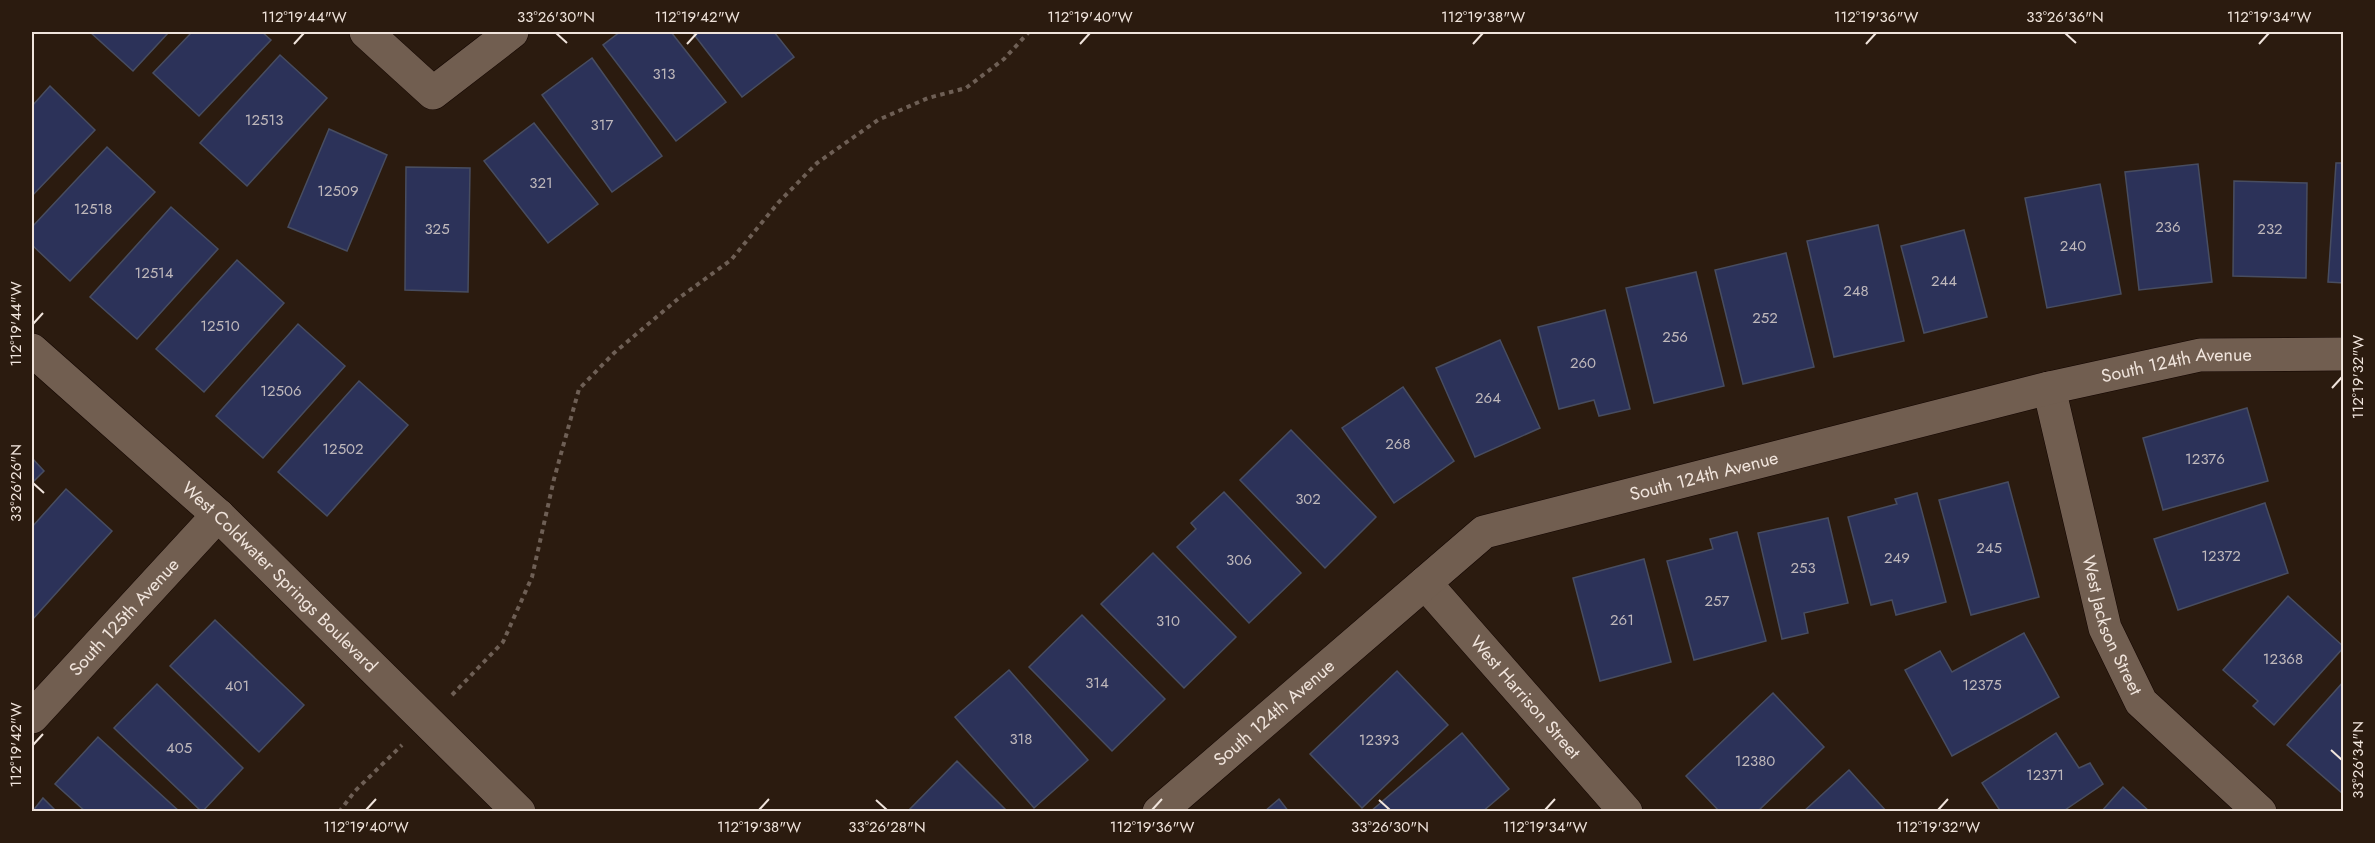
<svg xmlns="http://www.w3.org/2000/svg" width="2375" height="843" font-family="Jost,sans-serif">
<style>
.building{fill:#2c3259;stroke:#484d60;stroke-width:1.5}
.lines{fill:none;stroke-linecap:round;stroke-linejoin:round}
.minor-casing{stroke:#130500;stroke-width:34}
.path{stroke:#6e5f55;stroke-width:4;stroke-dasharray:4.5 4.5;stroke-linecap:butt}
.minor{stroke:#715e50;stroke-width:33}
.ticks{fill:none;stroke:#f0e4dc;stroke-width:2}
.labels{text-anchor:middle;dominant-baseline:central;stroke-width:4.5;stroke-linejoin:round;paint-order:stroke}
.number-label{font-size:15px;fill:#bfb8bb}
.street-label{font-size:18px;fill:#f0e4dc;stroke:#2b1b0f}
.neatline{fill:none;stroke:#f0e4dc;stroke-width:2}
.ticks-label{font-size:15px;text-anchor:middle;fill:#f0e4dc}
</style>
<rect width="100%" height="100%" fill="#2b1b0f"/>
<g class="building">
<path d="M90,32H169L133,71Z"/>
<path d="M192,32H262L271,40L199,116L153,73Z"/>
<path d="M620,32H671L726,102L676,141L603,45Z"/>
<path d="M692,32H774L794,57L742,97Z"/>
<path d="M280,55L327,98L247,186L200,143Z"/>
<path d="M592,58L662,156L612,192L542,95Z"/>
<path d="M50,86L95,130L32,196V106Z"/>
<path d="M534,123L598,204L548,243L484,161Z"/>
<path d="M329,129L387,155L347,251L288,227Z"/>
<path d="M107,147L155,192L70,281L32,245V227Z"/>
<path d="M2336,163H2344V283L2328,282Z"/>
<path d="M2198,164L2212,282L2139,290L2125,172Z"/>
<path d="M406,167L470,168L468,292L405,290Z"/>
<path d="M2234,181L2307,183L2306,278L2233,276Z"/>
<path d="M2100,184L2121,294L2047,308L2025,198Z"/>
<path d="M171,207L218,249L137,339L90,297Z"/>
<path d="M1878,225L1904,341L1834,357L1807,241Z"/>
<path d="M1964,230L1987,317L1924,333L1901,246Z"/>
<path d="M1786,253L1814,367L1743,384L1715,270Z"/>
<path d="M237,260L284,303L204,392L156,349Z"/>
<path d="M1696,272L1724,386L1654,403L1626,288Z"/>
<path d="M1605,310L1630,409L1599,416L1594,400L1559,409L1538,327Z"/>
<path d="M298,324L345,366L263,458L216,416Z"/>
<path d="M1500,340L1540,428L1475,457L1436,368Z"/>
<path d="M359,381L408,425L327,516L278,472Z"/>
<path d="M1403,387L1454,461L1394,503L1342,428Z"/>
<path d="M2247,408L2268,481L2163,510L2143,438Z"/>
<path d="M1291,430L1376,517L1325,568L1240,480Z"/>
<path d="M32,458L44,471L32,483Z"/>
<path d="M2008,482L2039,597L1971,615L1939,500Z"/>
<path d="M66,489L112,531L32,620V527Z"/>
<path d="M1224,492L1301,573L1249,623L1177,547L1196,529L1191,523Z"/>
<path d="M1917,493L1946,602L1896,615L1892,600L1871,605L1848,517L1897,504L1895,499Z"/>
<path d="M2265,503L2288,573L2178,610L2154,539Z"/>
<path d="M1828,518L1848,603L1804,613L1808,633L1782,639L1758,533Z"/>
<path d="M1737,532L1766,641L1694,660L1667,561L1713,549L1710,539Z"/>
<path d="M1153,553L1236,637L1184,688L1101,604Z"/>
<path d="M1644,559L1671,662L1600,681L1573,578Z"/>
<path d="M2288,596L2344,647L2274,725L2253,706L2258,701L2223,670Z"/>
<path d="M1082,615L1165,699L1112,751L1029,667Z"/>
<path d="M215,620L304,705L259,752L170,666Z"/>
<path d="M2024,633L2059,697L1952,756L1905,670L1940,651L1952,672Z"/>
<path d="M1009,670L1088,760L1034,808L955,717Z"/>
<path d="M1397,671L1448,725L1362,808L1310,754Z"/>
<path d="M2344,681V792L2342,793L2287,745Z"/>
<path d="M157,684L243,768L202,812L114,728Z"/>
<path d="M1773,693L1824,747L1757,812H1720L1686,776Z"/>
<path d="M1462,733L1509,789L1482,812H1370Z"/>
<path d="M2056,733L2079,768L2090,763L2103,784L2062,812H2001L1982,783Z"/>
<path d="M98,737L180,812H86L55,784Z"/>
<path d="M957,761L1008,812H907Z"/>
<path d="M1849,770L1887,812H1803Z"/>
<path d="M2123,787L2150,812H2101Z"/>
<path d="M43,798L57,812H32Z"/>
<path d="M1279,799L1289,812H1264Z"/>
</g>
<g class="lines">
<g class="minor-casing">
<g id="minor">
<path d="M366,32L433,93L512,32"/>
<path id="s1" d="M32,350L218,515L519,812"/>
<path id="s2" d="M2049,388L2105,628L2141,702L2260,812"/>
<path id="s3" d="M1425,583L1626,812"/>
<path id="s4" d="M32,717L218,515"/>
<path id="s5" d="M1159,812L1484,532L2049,388L2200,355L2344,354"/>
</g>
</g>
<g class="path">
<path d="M452,695L503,642L532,577L554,479L579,389L614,353L679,298L731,260L778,203L817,163L878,120L928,98L966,88L1004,59L1029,32"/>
<path d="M339,812L355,791L402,745"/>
</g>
<use href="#minor" class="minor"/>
</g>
<path class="ticks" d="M556,33L567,43M2065,33L2076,43M294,44L304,33M687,44L697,33M1080,44L1090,33M1473,44L1483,33M1866,44L1876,33M2259,44L2269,33M33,324L43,313M2332,388L2342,377M33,483L44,493M33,745L43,734M2331,750L2342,760M876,800L887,810M1379,800L1390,810M366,810L376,799M759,810L769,799M1152,810L1162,799M1545,810L1555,799M1938,810L1948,799"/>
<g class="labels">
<g class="number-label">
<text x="664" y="74">313</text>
<text x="264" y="120">12513</text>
<text x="602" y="125">317</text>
<text x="541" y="183">321</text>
<text x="338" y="191">12509</text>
<text x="93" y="209">12518</text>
<text x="2168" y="227">236</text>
<text x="437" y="229">325</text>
<text x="2270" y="229">232</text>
<text x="2073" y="246">240</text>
<text x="154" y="273">12514</text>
<text x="1944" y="281">244</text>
<text x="1856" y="291">248</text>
<text x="1765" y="318">252</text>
<text x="220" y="326">12510</text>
<text x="1675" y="337">256</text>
<text x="1583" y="363">260</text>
<text x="281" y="391">12506</text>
<text x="1488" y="398">264</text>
<text x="1398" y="444">268</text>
<text x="343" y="449">12502</text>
<text x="2205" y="459">12376</text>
<text x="1308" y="499">302</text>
<text x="1989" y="548">245</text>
<text x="2221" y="556">12372</text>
<text x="1897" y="558">249</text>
<text x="1239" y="560">306</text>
<text x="1803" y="568">253</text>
<text x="1717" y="601">257</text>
<text x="1622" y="620">261</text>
<text x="1168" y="621">310</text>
<text x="2283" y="659">12368</text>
<text x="1097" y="683">314</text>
<text x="1982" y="685">12375</text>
<text x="237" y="686">401</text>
<text x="1021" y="739">318</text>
<text x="1379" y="740">12393</text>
<text x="179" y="748">405</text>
<text x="1755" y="761">12380</text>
<text x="2045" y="775">12371</text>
</g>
<g class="street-label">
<text stroke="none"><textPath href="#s5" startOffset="1142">South 124th Avenue</textPath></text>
<text stroke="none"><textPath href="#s5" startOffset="656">South 124th Avenue</textPath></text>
<text stroke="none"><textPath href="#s1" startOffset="336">West Coldwater Springs Boulevard</textPath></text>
<text stroke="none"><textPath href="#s4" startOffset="136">South 125th Avenue</textPath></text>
<text stroke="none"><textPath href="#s2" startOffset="246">West Jackson Street</textPath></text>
<text stroke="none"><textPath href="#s3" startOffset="152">West Harrison Street</textPath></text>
<text stroke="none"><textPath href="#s5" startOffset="152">South 124th Avenue</textPath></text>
</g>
</g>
<rect width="2375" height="843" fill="none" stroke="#2b1b0f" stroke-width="66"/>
<rect x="33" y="33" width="2309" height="777" class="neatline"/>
<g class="ticks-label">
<text x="304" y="22">112°19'44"W</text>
<text x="556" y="22">33°26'30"N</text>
<text x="697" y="22">112°19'42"W</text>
<text x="1090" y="22">112°19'40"W</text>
<text x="1483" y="22">112°19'38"W</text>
<text x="1876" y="22">112°19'36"W</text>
<text x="2065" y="22">33°26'36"N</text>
<text x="2269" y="22">112°19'34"W</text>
<text transform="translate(16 324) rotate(-90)" y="5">112°19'44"W</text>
<text transform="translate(2358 377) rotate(-90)" y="5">112°19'32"W</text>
<text transform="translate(16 483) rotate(-90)" y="5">33°26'26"N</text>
<text transform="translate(16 745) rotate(-90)" y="5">112°19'42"W</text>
<text transform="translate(2358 760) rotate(-90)" y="5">33°26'34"N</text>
<text x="366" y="832">112°19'40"W</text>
<text x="759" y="832">112°19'38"W</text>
<text x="887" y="832">33°26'28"N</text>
<text x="1152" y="832">112°19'36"W</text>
<text x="1390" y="832">33°26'30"N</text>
<text x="1545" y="832">112°19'34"W</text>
<text x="1938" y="832">112°19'32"W</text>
</g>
</svg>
